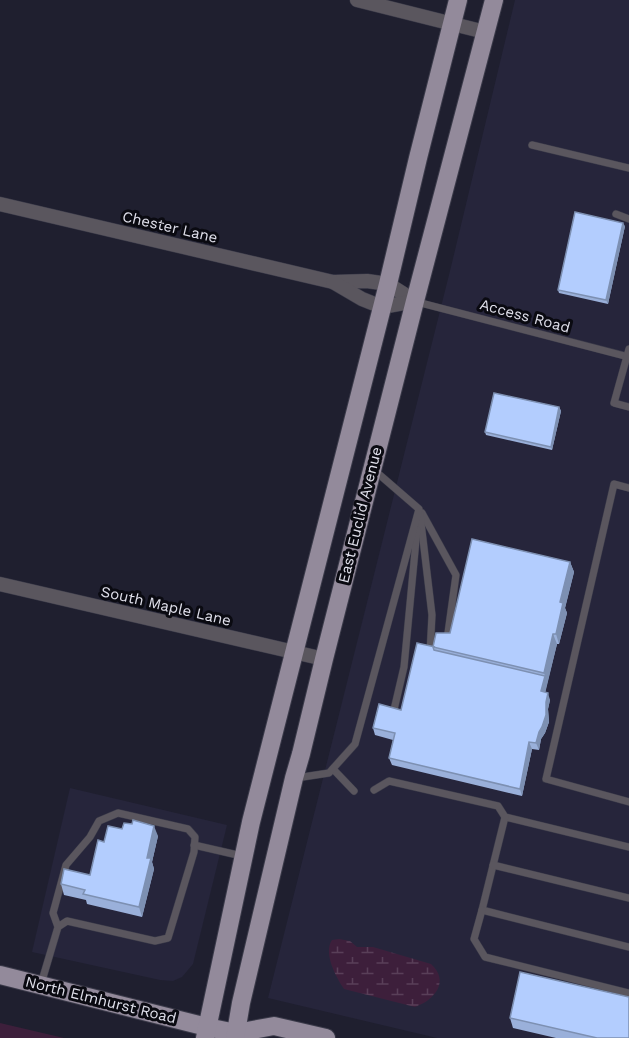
<svg xmlns="http://www.w3.org/2000/svg" width="629" height="1038" font-family="'Work Sans',sans-serif">
<style>
.built{fill:#26253b}
.green{fill:#3d1f3b}
.wetland{fill:url(#wetland-marsh)}
.lines{fill:none;stroke-linecap:round;stroke-linejoin:round}
.lane-casing{stroke:#3a3a49;stroke-width:8}
.street-casing{stroke:#3a3a49;stroke-width:15}
.primary-casing{stroke:#3a3a49;stroke-width:20}
.lane{stroke:#5a565e;stroke-width:7}
.street{stroke:#5a565e;stroke-width:14}
.primary{stroke:#938a9b;stroke-width:18}
.wall{fill:#9ab0da}
.shaded-wall{fill:#7d90b2}
.building{fill:#b3cdfe;stroke:#7d90b2;stroke-width:1.5}
.labels{text-anchor:middle;dominant-baseline:central;stroke-width:6;stroke-linejoin:round;paint-order:stroke}
.street-label{font-size:15px;fill:#e0e0eb;stroke:#0a0a11}
</style>
<defs>
<pattern id="wetland-marsh" width="20" height="14" patternUnits="userSpaceOnUse" patternTransform="scale(1.5)"><rect width="20" height="14" fill="#3d1f3b"/><path d="M1 5h8M5 5V1M11 12h8M15 12V8" fill="none" stroke="#593f58"/></pattern>
</defs>
<rect width="100%" height="100%" fill="#1f1f2f"/>
<g class="built">
<path d="M515,0H629V1038H437L268,998L450,271Z"/>
<path d="M70,788L227,825L193,964L182,977L173,981L160,980L32,952Z"/>
</g>
<path class="green" d="M0,1023L64,1038H0Z"/>
<path class="wetland" d="M339,939L350,941L357,947H373L431,964C450,981 435,1000 415,1007L344,989C336,977 323,953 332,940Z"/>
<g class="lines">
<g class="lane-casing">
<g id="lane">
<path d="M532,145L629,168"/>
<path d="M616,214L629,219"/>
<path d="M417,302L629,357"/>
<path d="M629,349L614,403L629,407"/>
<path d="M629,488L614,484L546,779L629,802"/>
<path d="M422,513L456,575L447,640"/>
<path d="M420,514L432,615L430,653"/>
<path d="M393,714L404,667L417,530"/>
<path d="M333,769L354,791"/>
<path d="M296,778L329,773L355,744L419,509L374,470"/>
<path d="M374,790L389,781L498,806L505,817L629,847"/>
<path d="M505,817L482,910L629,947"/>
<path d="M194,845L242,856"/>
<path d="M493,865L629,898"/>
<path d="M482,910L474,939L485,957L629,993"/>
<path d="M41,984L58,927L67,921L155,941L168,938L194,852L195,837L188,829L118,813L99,821L90,837L66,865L53,913L58,927"/>
</g>
</g>
<g class="street-casing">
<g id="street">
<path d="M357,0L485,32"/>
<path d="M0,204L333,282L367,281L388,284L415,301"/>
<path d="M333,282L362,299L382,307L415,301"/>
<path d="M0,584L324,659"/>
</g>
</g>
<g class="primary-casing">
<g id="primary">
<path d="M0,975L207,1027L236,1033L274,1026L326,1038"/>
<path d="M205,1038L251,822L388,284L418,158L458,0"/>
<path d="M235,1038L241,1003L294,778L301,754L324,659L415,301L494,0"/>
</g>
</g>
<use href="#lane" class="lane"/>
<use href="#street" class="street"/>
<use href="#primary" class="primary"/>
</g>
<g class="wall">
<path d="M625,226L608,304L559,293L558,290Z"/>
<path d="M559,407L561,411L552,450L486,435L485,432Z"/>
<path d="M570,562L574,572L565,608L567,613L559,644H557L545,692L550,700L548,709L549,722L545,733L541,739L539,750L532,749L522,796L392,765L389,758L393,740L375,735L373,728L401,710L433,647L450,633Z"/>
<path d="M132,824L158,836L152,862L154,869L142,917L87,904L86,900L64,895L61,884L90,875L104,842Z"/>
<path d="M510,1018L629,1038H556L513,1028Z"/>
</g>
<g class="shaded-wall">
<path d="M623,223L625,226L608,304L606,300Z"/>
<path d="M559,407L561,411L552,450L551,447Z"/>
<path d="M570,562L574,572L565,608L567,613L559,644L556,634L560,602Z"/>
<path d="M553,634L557,644L544,698L541,691L545,676L544,673Z"/>
<path d="M548,693L550,700L548,709L549,722L545,733L541,739L539,750L536,743Z"/>
<path d="M529,742L532,749L522,796L520,789Z"/>
<path d="M154,826L158,836L152,862L154,869L142,917L139,907L147,858Z"/>
</g>
<g class="building">
<path d="M575,212L623,223L606,300L558,290Z"/>
<path d="M494,393L559,407L551,447L485,432Z"/>
<path d="M472,539L570,562L560,602L563,603L556,634H553L544,673L433,647L436,633H450Z"/>
<path d="M417,643L435,647H433L434,650L545,676L541,691L548,693L546,702V715L542,727L539,732L536,743L529,742L520,789L389,758L395,733L373,728L379,704L401,710Z"/>
<path d="M133,820L154,826L147,858H151L139,907L83,894L85,890L61,884L64,869L90,875L98,840L104,842L108,826L122,829L124,823L132,824Z"/>
<path d="M520,972L629,997V1038H597L510,1018Z"/>
</g>
<g class="labels">
<g class="street-label">
<text transform="translate(170 227) rotate(13)">Chester Lane</text>
<text transform="translate(525 316) rotate(15)">Access Road</text>
<text transform="translate(360 515) rotate(-76)">East Euclid Avenue</text>
<text transform="translate(166 606) rotate(13)">South Maple Lane</text>
<text transform="translate(101 1000) rotate(14)">North Elmhurst Road</text>
</g>
</g>
</svg>
